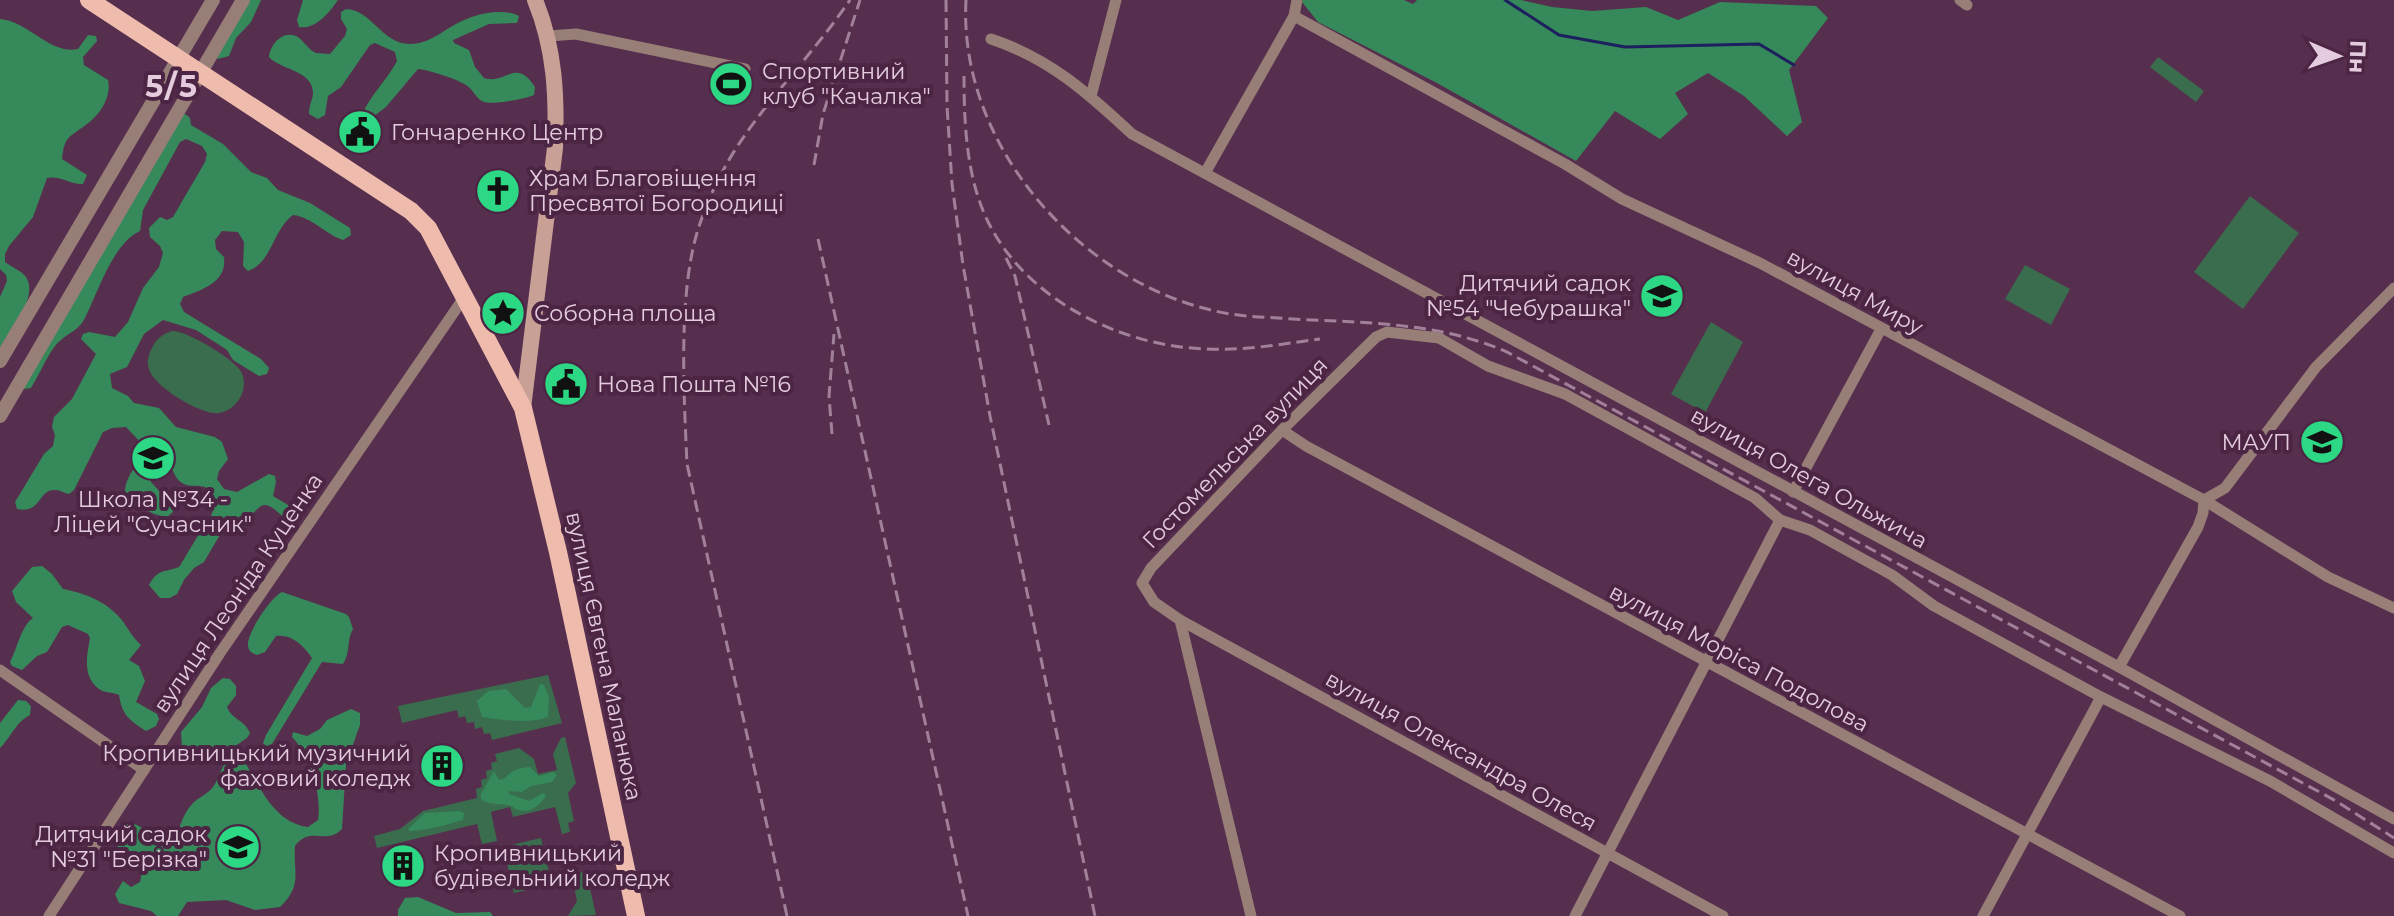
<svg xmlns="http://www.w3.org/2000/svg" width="2394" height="916" font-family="Montserrat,sans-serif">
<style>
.green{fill:#396d4d}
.forest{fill:#35895a}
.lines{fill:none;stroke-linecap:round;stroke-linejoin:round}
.stream{stroke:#1d1f5e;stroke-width:3}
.minor{stroke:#977e77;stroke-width:11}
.tertiary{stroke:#977e77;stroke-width:14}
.secondary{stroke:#c8a096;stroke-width:16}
.primary{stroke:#eebbad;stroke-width:18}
.rail{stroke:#a1819a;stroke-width:3;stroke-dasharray:12 6;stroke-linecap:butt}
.labels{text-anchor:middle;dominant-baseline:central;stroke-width:8;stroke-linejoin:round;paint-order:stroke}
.poi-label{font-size:22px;fill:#e4ccde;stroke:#4b2543;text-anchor:start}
.street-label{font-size:22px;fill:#e4ccde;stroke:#4b2543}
.district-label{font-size:30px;font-weight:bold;letter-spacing:2px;fill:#e4ccde;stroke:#4b2543}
</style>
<rect width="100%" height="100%" fill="#572f4e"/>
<g class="green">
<path d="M2158,57L2204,91L2196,102L2150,67Z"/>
<path d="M2250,196L2299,233L2243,309L2194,272Z"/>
<path d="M2025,265L2070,289L2051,325L2005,299Z"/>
<path d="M1711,322L1743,342L1705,413L1671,394Z"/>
<path d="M172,331C186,330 232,358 240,370C251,387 238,410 219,413C202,416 153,386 149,369C146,361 149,353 153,346C157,338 163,334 172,331Z"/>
<path d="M548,675L562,723L492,740L490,733L484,734L482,727L475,729L474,722L467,723L465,716L459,718L457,710L402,723L398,706Z"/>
<path d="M565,737L576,783L568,793L574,821L568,823L570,832L562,834L555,807L513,817L510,807L491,812L497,841L482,844L477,824L377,848L374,836L400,829L423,811L477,798L476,789L482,787L481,780L487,778L486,771L492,769L491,763L497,761L495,754L519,748L534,759L538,774L557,770L553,754L561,738Z"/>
<path d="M541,838L552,884L514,893L503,847Z"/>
<path d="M586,871L596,915L568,916L577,901L575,891L580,873Z"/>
</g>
<g class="forest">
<path d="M247,0H261L251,22L236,38L229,56L218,59L216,55Z"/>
<path d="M303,0H338C329,13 315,30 299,27L297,20Z"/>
<path d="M1303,0H1404L1413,4L1417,0H1521L1552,7L1592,11L1646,7L1678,20L1720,2L1816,6L1828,18L1789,70L1802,122L1787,136L1744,96L1708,73L1675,93L1688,114L1660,139L1615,111L1576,161L1437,83L1318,22L1302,2Z"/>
<path d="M346,9C370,9 383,44 409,44C426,44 436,36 449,28C467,16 499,6 519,16L517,23L489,24L453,40L454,43L469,50L475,67L484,78C507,85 515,57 535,87L534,95C526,99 492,105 484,102C476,99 473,89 466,85C457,79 429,70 418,69L386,107L370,119L362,115C370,95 387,80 397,61L395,52L375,43L370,45L341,87L328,96L325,115L318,119L309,114C309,106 312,101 313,94C314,70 280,70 269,57C270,45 282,30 296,36C303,39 308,50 316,53C317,53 329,54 330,54L345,36L347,29L341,19V12Z"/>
<path d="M0,19C28,21 50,55 78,49L88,35L96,36L97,41L83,57L84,65L108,80C112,96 100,115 87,124C80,130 72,133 67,140C63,146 63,153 62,159L87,175L83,184C71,185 60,175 47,178L33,217L9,246L5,254V262C11,267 22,271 26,277C39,297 10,331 0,348V297L7,281L6,275L0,269Z"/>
<path d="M185,114L190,118L191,125L223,144L251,172L267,178L278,190L310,203L350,228L351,235L343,240C325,234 312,217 293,215C273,229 272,263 248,271L243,266L244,242L238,232L222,231L215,240L216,249L224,257C227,282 204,289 183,297L180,304L184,312L261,359L269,368L267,374L259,376L233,360L227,350L196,330L163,320L144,334L127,367L110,374L112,388L128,396L134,403L159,408L176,427L215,437L222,442L228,459L219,471L217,479L224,489L237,492L269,474L275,476L276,482L273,496L293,508L295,513L286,519C281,515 274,508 269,506C257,500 246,526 240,534L221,533L204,562L194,568L184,580L177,594L170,598H160L149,585C159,568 163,573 179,567C185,558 190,548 196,539C207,519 224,510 205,487C198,485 190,487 184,484C170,478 178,462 156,466L151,473V482L172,505L173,512L167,517C150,515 136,505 125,491C126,473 142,463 143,445L126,427L112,428L103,432L74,490L69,494C64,493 60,490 56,490C38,488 42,514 17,509L15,502L44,454L53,446L55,435L52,427L54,417L72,399L96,354L81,339L83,334L89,332L115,337L128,322L143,288L159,267L163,253L160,246L150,237L149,228L160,217L167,220L173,217L205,162L207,154L202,146L186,139L180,142L143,210L140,231C112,244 98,293 84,320C77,331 70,332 61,340C50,348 39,376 31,388L24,389V385L179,116Z"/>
<path d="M42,566L52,574L63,589C84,593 106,601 121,619C128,628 132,637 141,645L129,660L139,666L145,681L136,702L157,714L159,719L156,726L146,731C129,720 122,715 119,695C112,692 104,693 99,689C82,676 87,655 90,638L88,634L68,625L62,627L47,652L37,656L22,670L12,666L10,662C18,647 21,626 33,618L16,602L12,591L32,567Z"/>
<path d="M282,592L346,614L349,617L353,629C346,641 351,652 343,664L322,662L272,744L266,746L263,743L266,735L312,658C303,645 292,634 276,636L265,652L257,655C252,653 249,652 248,646C246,634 271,597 282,592Z"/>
<path d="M223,678L230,679L236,686V695L227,707C232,720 244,719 250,733L247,738C220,755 211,775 182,748L181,732L202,707L211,688Z"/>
<path d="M540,684L544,685L549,697L548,717C531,724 500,720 482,717L477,701L488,691L506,689L525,708L531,707Z"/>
<path d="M18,700L26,701L31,706L30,715C16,722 11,737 0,748V723Z"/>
<path d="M351,709L360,713V725L346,764L342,829C325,846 311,825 295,846C293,873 303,885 280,907L255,910L226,900L187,902L178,916H157L151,911L119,903L115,894L123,881L131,887L140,882L142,872L152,864L154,856C142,850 130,853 118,848L114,839L126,822C143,824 152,837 166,846L172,844C180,831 181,815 193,803C199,797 208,794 213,787C223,774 220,757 240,755C259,782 271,822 308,827L318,820C322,795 310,755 292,737L293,732L307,736L320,729L327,720Z"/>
<path d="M530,767L539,776L553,772L557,775L552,782L531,786L522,792L509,791V794L529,801L543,793L546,795C542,804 530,814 519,810C508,807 519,807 507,805C497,803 490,806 481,799V794L494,771L499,780L505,778C512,770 519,768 530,767Z"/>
<path d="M459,811L464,813L463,820C445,825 430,830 410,831L408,829L425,813Z"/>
<path d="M418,897L456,913L490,912L493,916H398V910L405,898Z"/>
</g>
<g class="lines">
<path class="stream" d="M1505,0L1559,35L1625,47L1759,44L1794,65"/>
<g class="minor">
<path d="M1960,0L1967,5"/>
<path d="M1294,16L1565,164L1622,199L1760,263L2204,500L2328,577L2394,608"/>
<path d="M549,36L576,34L745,69"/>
<path d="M991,39C1049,58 1088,93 1132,134L2119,667L2394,819"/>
<path d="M1091,96L1116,0"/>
<path d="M1205,173L1294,16L1297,0"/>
<path d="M1282,430L1306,446L2180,916"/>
<path d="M1793,492L1881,329"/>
<path d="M2204,500L2225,488L2316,367L2394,288"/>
<path d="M1180,620L1723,916"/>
<path d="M2119,667L2198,527L2203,513L2204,500"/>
<path d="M0,670L144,770"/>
<path d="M49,916L220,653L465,296"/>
<path d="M1251,916L1180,620L1154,602L1142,583L1151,568L1282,430L1376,337L1387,332L1439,338L1488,366L1565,394L1755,498L1780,520L1810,530L1892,575L1934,606L2101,697L2270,781L2394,853"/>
<path d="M1575,916L1780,520"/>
<path d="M1983,916L2101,697"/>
</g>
<g class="tertiary">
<path d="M0,361L213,0"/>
<path d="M0,416L243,0"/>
</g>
<path class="secondary" d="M523,408L555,148C557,96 555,49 535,0"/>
<path class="primary" d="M89,0L411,211L428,228L523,408L558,552L636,916"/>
<g class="rail">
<path d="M946,0L947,106L952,184L963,265L990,416L1095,916"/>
<path d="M966,0C958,143 1077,280 1215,311C1240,317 1267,317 1293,319C1367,323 1438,322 1507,352L2336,801L2394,838"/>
<path d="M964,76C964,119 966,167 982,208C1016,295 1116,346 1206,349C1244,351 1282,344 1320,339"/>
<path d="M814,165L823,114L860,0"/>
<path d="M818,239L968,916"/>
<path d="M1006,258L1015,276L1049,425"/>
<path d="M832,434L829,396L834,334"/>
<path d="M787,916L687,464C684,396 678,297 697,233C707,199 725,163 745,135C778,88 818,47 850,0"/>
</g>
</g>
<defs>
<g id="stadium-disc" transform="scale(2.3)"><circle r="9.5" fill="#2cd884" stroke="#4b2543"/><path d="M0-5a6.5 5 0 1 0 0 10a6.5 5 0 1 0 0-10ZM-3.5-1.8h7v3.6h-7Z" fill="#111"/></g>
<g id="civic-disc" transform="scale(2.3)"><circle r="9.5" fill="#2cd884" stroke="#4b2543"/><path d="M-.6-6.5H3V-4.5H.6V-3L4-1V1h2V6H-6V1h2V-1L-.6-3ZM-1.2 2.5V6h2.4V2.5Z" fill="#111"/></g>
<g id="church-disc" transform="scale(2.3)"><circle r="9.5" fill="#2cd884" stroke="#4b2543"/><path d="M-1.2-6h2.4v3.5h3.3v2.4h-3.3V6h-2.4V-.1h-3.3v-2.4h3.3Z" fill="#111"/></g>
<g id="school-disc" transform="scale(2.3)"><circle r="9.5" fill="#2cd884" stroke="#4b2543"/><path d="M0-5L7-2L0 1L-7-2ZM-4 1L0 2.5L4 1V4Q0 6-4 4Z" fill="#111"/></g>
<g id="sight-disc" transform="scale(2.3)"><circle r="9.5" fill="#2cd884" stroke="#4b2543"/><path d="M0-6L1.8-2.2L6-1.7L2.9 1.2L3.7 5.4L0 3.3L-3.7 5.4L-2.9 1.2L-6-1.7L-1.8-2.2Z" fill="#111"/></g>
<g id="university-disc" transform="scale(2.3)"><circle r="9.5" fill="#2cd884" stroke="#4b2543"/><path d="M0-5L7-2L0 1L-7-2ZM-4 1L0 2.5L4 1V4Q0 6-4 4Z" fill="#111"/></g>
<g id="building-disc" transform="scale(2.3)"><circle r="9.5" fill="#2cd884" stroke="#4b2543"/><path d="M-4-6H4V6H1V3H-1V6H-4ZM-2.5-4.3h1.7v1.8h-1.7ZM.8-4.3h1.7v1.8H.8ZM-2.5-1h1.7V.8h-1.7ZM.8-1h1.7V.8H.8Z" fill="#111"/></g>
</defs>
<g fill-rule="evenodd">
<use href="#stadium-disc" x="731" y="84"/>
<use href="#civic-disc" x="360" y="132"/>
<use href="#church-disc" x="498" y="191"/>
<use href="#school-disc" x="1662" y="296"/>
<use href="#sight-disc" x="503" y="313"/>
<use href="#civic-disc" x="566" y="384"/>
<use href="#university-disc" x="2322" y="442"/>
<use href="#school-disc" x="153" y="458"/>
<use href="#building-disc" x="442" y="766"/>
<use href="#school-disc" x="238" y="847"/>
<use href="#building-disc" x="403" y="866"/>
</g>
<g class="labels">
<g class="poi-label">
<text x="762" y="71">Спортивний<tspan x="762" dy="25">клуб "Качалка"</tspan></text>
<text x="391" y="132">Гончаренко Центр</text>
<text x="529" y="178">Храм Благовіщення<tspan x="529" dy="25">Пресвятої Богородиці</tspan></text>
<text x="1631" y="283" text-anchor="end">Дитячий садок<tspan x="1631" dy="25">№54 "Чебурашка"</tspan></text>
<text x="534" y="313">Соборна площа</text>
<text x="597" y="384">Нова Пошта №16</text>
<text x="2291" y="442" text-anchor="end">МАУП</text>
<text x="153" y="499" text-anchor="middle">Школа №34 -<tspan x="153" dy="25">Ліцей "Сучасник"</tspan></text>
<text x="411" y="753" text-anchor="end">Кропивницький музичний<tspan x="411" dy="25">фаховий коледж</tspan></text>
<text x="207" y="834" text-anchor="end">Дитячий садок<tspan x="207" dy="25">№31 "Берізка"</tspan></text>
<text x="434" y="853">Кропивницький<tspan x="434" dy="25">будівельний коледж</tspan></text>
</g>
<g class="street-label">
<text transform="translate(1855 292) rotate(29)">вулиця Миру</text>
<text transform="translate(1235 453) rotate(-46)">Гостомельська вулиця</text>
<text transform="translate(1809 478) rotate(29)">вулиця Олега Ольжича</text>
<text transform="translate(238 593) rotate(-56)">вулиця Леоніда Куценка</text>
<text transform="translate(604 656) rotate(78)">вулиця Євгена Маланюка</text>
<text transform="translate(1739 658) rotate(28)">вулиця Моріса Подолова</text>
<text transform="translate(1461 751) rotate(29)">вулиця Олександра Олеся</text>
</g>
<g class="district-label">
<text x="172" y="86">5/5</text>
</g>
</g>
<g transform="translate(2338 56) rotate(92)" stroke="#4b2543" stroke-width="6" paint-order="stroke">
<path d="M0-6L14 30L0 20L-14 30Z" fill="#e4ccde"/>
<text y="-12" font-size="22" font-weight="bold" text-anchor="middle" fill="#e4ccde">Пн</text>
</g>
</svg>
